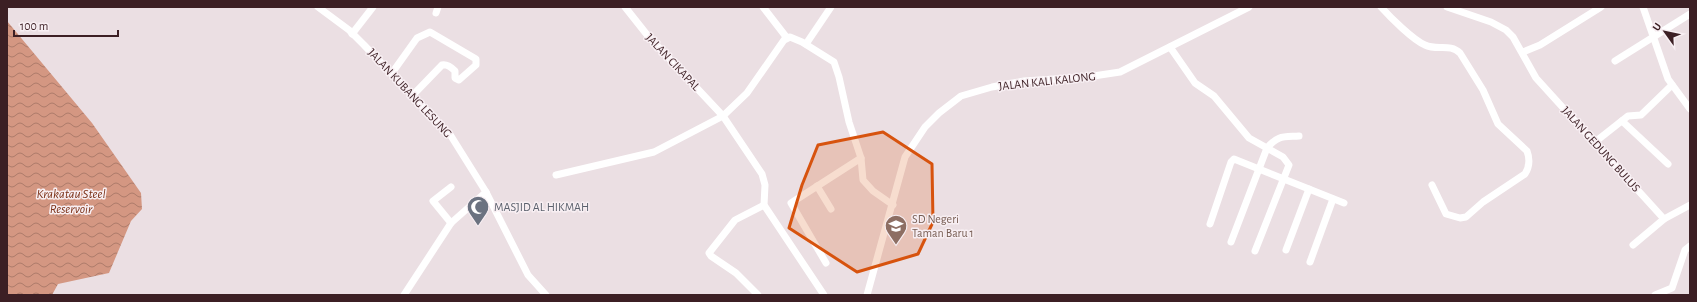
<svg xmlns="http://www.w3.org/2000/svg" width="1697" height="302" font-family="'Alegreya Sans',sans-serif">
<style>
.water{fill:url(#water-waves)}
.lines{fill:none;stroke-linecap:round;stroke-linejoin:round}
.minor{stroke:#fff;stroke-width:7}
.marked{fill:#d7530e;fill-opacity:0.2;stroke:#d7530e;stroke-width:3;stroke-linejoin:round}
.labels{text-anchor:middle;dominant-baseline:central;stroke-width:3;stroke-linejoin:round;paint-order:stroke}
.street-label{font-size:12px;fill:#3c1f24;stroke:#f8eff3}
.worship-label{font-size:12px;fill:#5b616d;stroke:#f8eff3;text-anchor:start}
.education-label{font-size:12px;fill:#785e54;stroke:#f8eff3;text-anchor:start}
.water-label{font-size:13px;font-style:italic;fill:#7b3016;stroke:#f8eff3}
</style>
<defs>
<pattern id="water-waves" width="16" height="10" patternUnits="userSpaceOnUse"><rect width="16" height="10" fill="#d49782"/><path d="M0 5q4-4 8 0t8 0" fill="none" stroke="#ad7b6a"/></pattern>
</defs>
<rect width="100%" height="100%" fill="#ebdfe3"/>
<path class="water" d="M7,21L92,123L141,193L142,209L131,221L109,273L58,284L52,295H7Z"/>
<g class="lines">
<g class="minor">
<path d="M318,7L349,30L364,45L451,136L486,192L528,275L546,295"/>
<path d="M625,7L648,36L723,116L762,174L765,185L764,205L824,295"/>
<path d="M763,7L787,38"/>
<path d="M1381,7C1390,17 1413,40 1425,45C1437,51 1450,43 1460,53L1483,90L1498,124L1527,151C1530,159 1530,166 1525,174L1483,202L1466,217L1460,218L1446,214L1432,185"/>
<path d="M1447,7L1491,22L1506,30L1513,37L1536,78L1664,219L1690,205"/>
<path d="M1643,7L1668,79L1690,109"/>
<path d="M436,13L438,7"/>
<path d="M352,34L373,7"/>
<path d="M806,44L831,7"/>
<path d="M1170,47L1195,83L1214,96L1249,138L1267,148C1278,135 1283,137 1299,136"/>
<path d="M1523,52L1540,45L1601,7"/>
<path d="M1615,61L1690,14"/>
<path d="M392,73L417,38L430,32L476,59V65L459,80L455,78V71C452,68 447,64 442,65L413,95"/>
<path d="M1622,121L1668,164"/>
<path d="M1595,142L1628,116L1641,115L1672,85"/>
<path d="M556,175L654,152L723,116L747,93L784,40L790,37L802,42L834,62L839,77L849,122L861,158L863,180L873,191L893,205"/>
<path d="M817,186L831,209"/>
<path d="M451,223L433,201L451,187"/>
<path d="M1210,224L1231,162L1234,159L1344,203"/>
<path d="M1231,242L1267,148L1283,157L1289,165L1255,251"/>
<path d="M1633,245L1664,219"/>
<path d="M1286,250L1309,189"/>
<path d="M1310,262L1333,199"/>
<path d="M826,263L791,203L861,158"/>
<path d="M404,295L451,223L486,192"/>
<path d="M758,295L736,273L711,256L709,253L735,220L764,205"/>
<path d="M867,295L905,157L925,127L939,113L961,96L992,87L1024,81L1087,77L1120,72L1249,7"/>
<path d="M1655,295L1672,288L1685,250L1690,246"/>
</g>
</g>
<path class="marked" d="M883,132L932,164L933,222L918,254L857,272L789,228L802,185L818,145Z"/>
<defs>
<g id="mosque-pin" transform="scale(1.15)"><path d="M0 17L-7.5 6A9.5 9.5 0 1 1 7.5 6Z" fill="#6b7280" stroke="#f8eff3"/><path d="M3.5-4.9A6 6 0 1 0 3.5 4.9A5 5 0 1 1 3.5-4.9Z" fill="#fff"/></g>
<g id="school-pin" transform="scale(1.15)"><path d="M0 17L-7.5 6A9.5 9.5 0 1 1 7.5 6Z" fill="#8d6e63" stroke="#f8eff3"/><path d="M0-5L7-2L0 1L-7-2ZM-4 1L0 2.5L4 1V4Q0 6-4 4Z" fill="#fff"/></g>
</defs>
<g fill-rule="evenodd">
<use href="#mosque-pin" x="478" y="207"/>
<use href="#school-pin" x="896" y="226"/>
</g>
<g class="labels">
<g class="street-label">
<text transform="translate(673 62) rotate(47)">JALAN CIKAPAL</text>
<text transform="translate(1047 81) rotate(-6)">JALAN KALI KALONG</text>
<text transform="translate(410 93) rotate(47)">JALAN KUBANG LESUNG</text>
<text transform="translate(1601 149) rotate(48)">JALAN GEDUNG BULUS</text>
</g>
<g class="worship-label">
<text x="494" y="207">MASJID AL HIKMAH</text>
</g>
<g class="education-label">
<text x="912" y="219">SD Negeri<tspan x="912" dy="14">Taman Baru 1</tspan></text>
</g>
<g class="water-label">
<text x="71" y="194">Krakatau Steel<tspan x="71" dy="15">Reservoir</tspan></text>
</g>
</g>
<rect width="1697" height="302" fill="none" stroke="#3c1f24" stroke-width="16"/>
<g transform="translate(1665 32) rotate(303)" stroke="#f8eff3" stroke-width="3" paint-order="stroke">
<path d="M0-3L7 15L0 10L-7 15Z" fill="#3c1f24"/>
<text y="-6" font-size="11" font-weight="bold" text-anchor="middle" fill="#3c1f24">U</text>
</g>
<path d="M14 30v6h104v-6" fill="none" stroke="#3c1f24" stroke-width="2"/>
<text x="20" y="30" font-size="12" fill="#3c1f24" stroke="#f8eff3" stroke-width="3" paint-order="stroke">100 m</text>
</svg>
